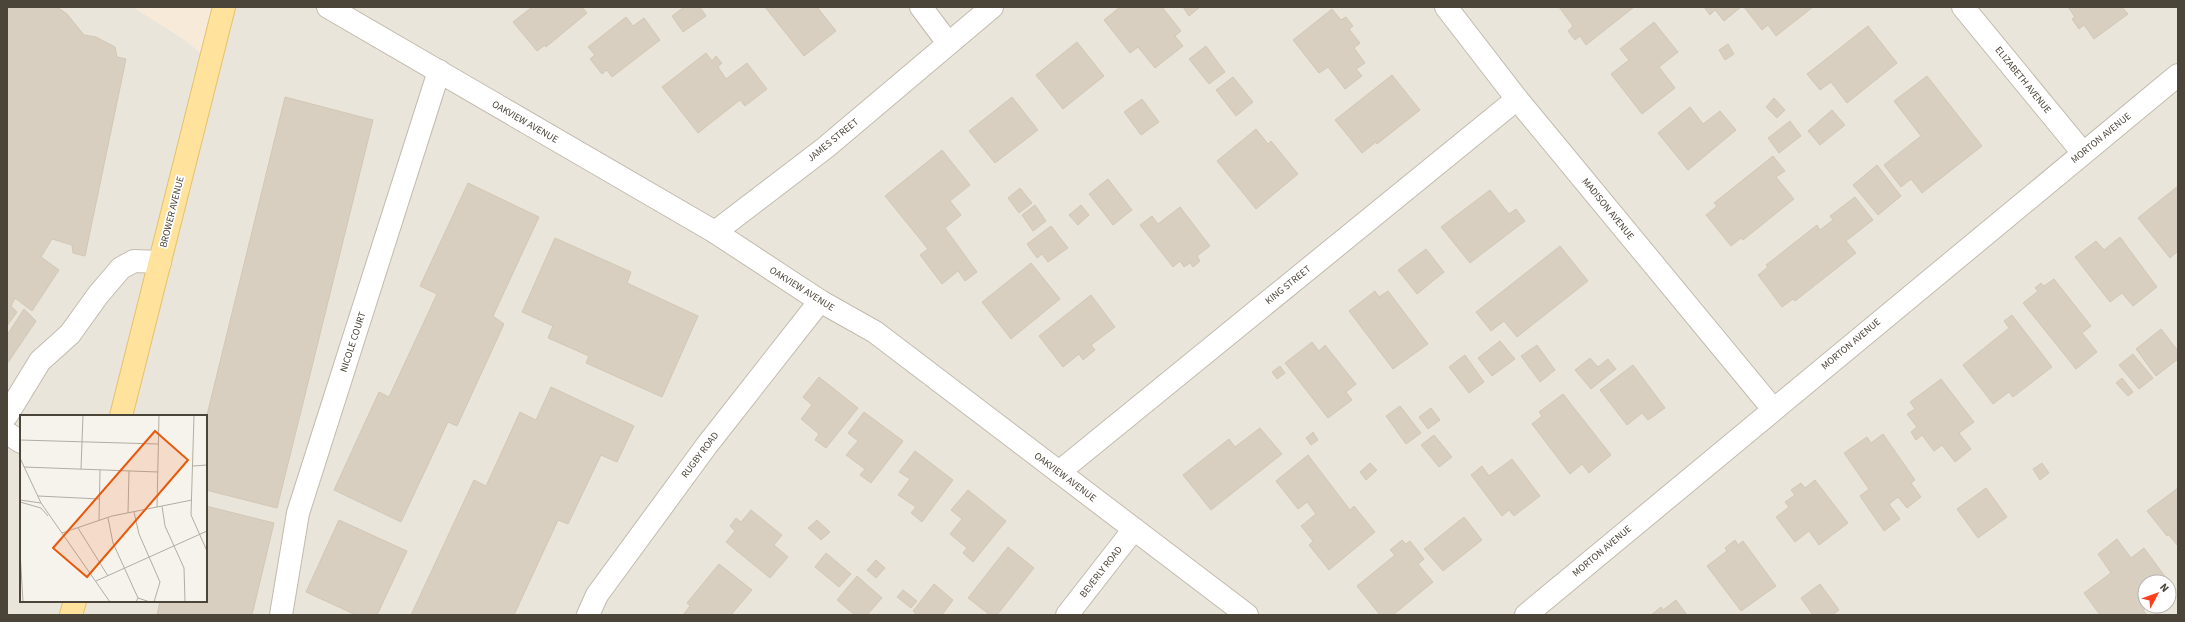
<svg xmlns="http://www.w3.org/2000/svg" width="2185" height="622" font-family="'Source Sans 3',sans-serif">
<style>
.residential{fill:#eae5da;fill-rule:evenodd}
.commercial{fill:#f7ead8}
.building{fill:#d8cfc1;stroke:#d3c7b4}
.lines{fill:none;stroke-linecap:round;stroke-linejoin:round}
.minor-casing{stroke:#c2bbae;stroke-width:24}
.major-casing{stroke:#e6c16a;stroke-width:24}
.minor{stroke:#fff;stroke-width:22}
.major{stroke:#ffe39c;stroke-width:22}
.labels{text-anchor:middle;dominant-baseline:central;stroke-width:3.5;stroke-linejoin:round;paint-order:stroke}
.street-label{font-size:10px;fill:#4b4439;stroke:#fff}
.inset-road{fill:none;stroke:#b2ada4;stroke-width:1}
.view{fill:#e8590c;fill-opacity:0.15;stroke:#e8590c;stroke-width:2}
.inset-edge{fill:none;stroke:#4b4439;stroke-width:2}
</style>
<rect width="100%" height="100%" fill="#f6f3ec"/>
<path class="residential" d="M7,7H133L182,38L201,53L215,7H2178V615H7ZM21,416H206V601H21ZM2145,582H2169V606H2145Z"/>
<path class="commercial" d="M133,7H215L201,53L182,38Z"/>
<g class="building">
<path d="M7,7H57L67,14L84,35L96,37L115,47L117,57L126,59L85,256L73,253L72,245L52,239L41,257L59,270L32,311L15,298L11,306L17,312L7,326Z"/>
<path d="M532,7H582L587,13L546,47L545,45L537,51L513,22Z"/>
<path d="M684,7H700L706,16L683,32L672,16Z"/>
<path d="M765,7H817L836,31L804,56Z"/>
<path d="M1120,7H1162L1181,31L1175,36L1183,46L1155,68L1138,47L1130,53L1104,20Z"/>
<path d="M1183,7H1200L1189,16Z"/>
<path d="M1559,7H1634L1586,45L1580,36L1575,40L1568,31L1573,26Z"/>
<path d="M1704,7H1741L1724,21L1715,10L1710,15Z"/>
<path d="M1744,7H1813L1776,36L1768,25L1762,30Z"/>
<path d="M2068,7H2122L2128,14L2094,39L2084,25L2079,29L2072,19L2075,17Z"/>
<path d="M1332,9L1341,20L1346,17L1353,26L1349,29L1360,43L1354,48L1365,63L1356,69L1362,76L1345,89L1328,67L1319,73L1293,40Z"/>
<path d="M626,17L633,26L644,18L660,40L612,77L607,70L602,74L590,59L595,55L588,47Z"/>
<path d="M1654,22L1678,52L1659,67L1675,88L1642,114L1611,74L1629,60L1620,49Z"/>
<path d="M1868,26L1897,63L1847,103L1831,82L1820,90L1807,74Z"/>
<path d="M1077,42L1104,76L1063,109L1036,75Z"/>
<path d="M1728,44L1734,54L1725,60L1719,50Z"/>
<path d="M1206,46L1225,72L1209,84L1189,59Z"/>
<path d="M706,53L712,61L716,56L722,63L718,67L726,79L747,63L767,89L745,106L740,100L698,133L662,87Z"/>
<path d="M1392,75L1420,110L1377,144L1376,142L1362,153L1335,120Z"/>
<path d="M1927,76L1982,146L1922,193L1911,179L1901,187L1884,165L1921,136L1894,101Z"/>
<path d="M1233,77L1253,102L1236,116L1216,90Z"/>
<path d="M285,97L373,120L277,508L206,490V419Z"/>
<path d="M1012,97L1038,130L995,163L969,131Z"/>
<path d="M1774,98L1785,110L1777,118L1766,107Z"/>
<path d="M1142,99L1159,122L1141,135L1124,112Z"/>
<path d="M1690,107L1703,124L1720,111L1736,130L1688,170L1658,133Z"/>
<path d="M1832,110L1845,125L1820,145L1808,131Z"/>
<path d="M1790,121L1801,136L1779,153L1768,138Z"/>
<path d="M1256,129L1268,144L1271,141L1298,174L1256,209L1217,161Z"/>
<path d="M942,150L970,185L950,201L961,215L945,228L977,272L965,281L958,271L942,284L920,255L928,249L885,196Z"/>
<path d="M1773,156L1785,171L1776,177L1794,199L1743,240L1741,238L1731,246L1706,215L1717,206L1714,203Z"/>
<path d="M1877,165L1901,196L1878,215L1853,185Z"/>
<path d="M1108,179L1132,210L1113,225L1089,194Z"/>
<path d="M468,183L539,217L493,316L504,324L457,426L448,422L401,522L334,490L379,392L389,397L437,294L420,286Z"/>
<path d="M2178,186V251L2170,258L2138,218Z"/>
<path d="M1020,188L1032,203L1019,213L1008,198Z"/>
<path d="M1490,190L1509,214L1516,209L1525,221L1470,263L1441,227Z"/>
<path d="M1855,197L1873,220L1846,241L1856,253L1795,301L1793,299L1782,307L1758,275L1768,267L1766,265L1817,225L1820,230L1833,220L1830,216Z"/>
<path d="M1035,205L1046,221L1033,231L1022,215Z"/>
<path d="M1081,205L1089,215L1078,225L1069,215Z"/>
<path d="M1180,207L1210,246L1197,256L1200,261L1193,267L1190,263L1184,267L1180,261L1173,267L1140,225L1152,216L1158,224Z"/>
<path d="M1051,226L1068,248L1048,262L1042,254L1037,258L1027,244Z"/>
<path d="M2120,237L2157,287L2133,306L2122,293L2110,302L2075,257L2096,241L2104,250Z"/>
<path d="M555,238L631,272L627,283L698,316L662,397L586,363L589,356L548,338L553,326L522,312Z"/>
<path d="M1560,246L1588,281L1517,337L1504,321L1491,331L1476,312Z"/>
<path d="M1426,249L1444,272L1417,294L1398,270Z"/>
<path d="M1031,263L1060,299L1011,339L982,302Z"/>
<path d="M2054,279L2091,326L2082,333L2097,352L2076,369L2023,303L2038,291L2035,288L2041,283L2044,286Z"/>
<path d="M1375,291L1379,297L1388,291L1428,344L1393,369L1349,311Z"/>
<path d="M1091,295L1115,327L1091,345L1095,350L1083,360L1079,354L1063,367L1039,336Z"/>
<path d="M24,309L36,321L7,364V335Z"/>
<path d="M2012,315L2052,367L2013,397L2009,392L1993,404L1963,365L2009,328L2004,321Z"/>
<path d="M2161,329L2178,351V359L2156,376L2136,349Z"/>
<path d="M1500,341L1515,359L1492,376L1478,358Z"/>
<path d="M1312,342L1319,351L1325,345L1356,384L1346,392L1352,400L1328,418L1285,363Z"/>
<path d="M1537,345L1555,370L1540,382L1521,356Z"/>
<path d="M2133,354L2153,378L2139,389L2119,365Z"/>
<path d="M1465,355L1484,382L1469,393L1449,367Z"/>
<path d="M1590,358L1598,367L1608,359L1616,369L1591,389L1575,370Z"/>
<path d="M1633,365L1665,408L1648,420L1642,413L1627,425L1600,390Z"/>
<path d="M1280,366L1285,373L1277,379L1272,372Z"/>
<path d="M819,377L858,408L826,448L815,440L819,434L801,419L812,405L803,397Z"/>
<path d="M2122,378L2133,392L2128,396L2116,383Z"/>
<path d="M1941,379L1974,422L1959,433L1971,449L1955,462L1942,445L1934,451L1922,435L1916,440L1911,432L1917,427L1907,414L1915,409L1910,402Z"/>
<path d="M551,387L634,426L617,462L601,455L568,524L558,520L514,615H411L474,480L486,486L520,412L536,420Z"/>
<path d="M1563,394L1611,455L1589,473L1582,464L1570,474L1532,424L1542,416L1539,412Z"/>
<path d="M1400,406L1421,433L1406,444L1386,416Z"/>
<path d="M1431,408L1440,420L1428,429L1419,417Z"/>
<path d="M864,412L903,441L871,483L860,475L865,469L846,455L858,441L848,433Z"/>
<path d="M1260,428L1282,454L1211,510L1183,475L1229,439L1235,447Z"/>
<path d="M1313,432L1318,440L1311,445L1306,438Z"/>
<path d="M1883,434L1915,480L1911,483L1921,497L1907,508L1898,497L1889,504L1900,519L1884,531L1860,496L1869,489L1844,453L1867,437L1871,443Z"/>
<path d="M1434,435L1452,457L1439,467L1421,445Z"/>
<path d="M915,451L953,480L922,522L911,513L916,507L898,495L910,479L899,472Z"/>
<path d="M1308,455L1350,510L1354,506L1375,532L1329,570L1309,545L1313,541L1301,526L1316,514L1307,502L1298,509L1276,481Z"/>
<path d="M1512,459L1540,496L1514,516L1509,510L1502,516L1471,475L1482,466L1489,476Z"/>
<path d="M1370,463L1377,470L1366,480L1360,472Z"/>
<path d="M2042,463L2049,473L2040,480L2033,469Z"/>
<path d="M1815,480L1848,523L1819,545L1809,531L1795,542L1776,517L1789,507L1785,502L1795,495L1791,490L1801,483L1805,488Z"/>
<path d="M1986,488L2007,517L1978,538L1957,509Z"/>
<path d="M2178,488V546L2169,535L2167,536L2147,511Z"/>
<path d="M968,490L1006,521L973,562L963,553L967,548L950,534L962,519L951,510Z"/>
<path d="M206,506L274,523L252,615H157L160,601H206Z"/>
<path d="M751,510L782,535L774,545L788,557L770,578L726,542L735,531L730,526L736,518L741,522Z"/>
<path d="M1464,517L1482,540L1443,571L1424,549Z"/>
<path d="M339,520L407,551L377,615H356L306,592Z"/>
<path d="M817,520L830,532L821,540L808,528Z"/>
<path d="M2117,539L2131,558L2144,548L2175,590L2169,595V582H2145V606H2149L2143,610L2147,615H2100L2084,593L2111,573L2098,554Z"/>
<path d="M1402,540L1406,544L1410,541L1424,559L1418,564L1433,582L1393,615H1380L1357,586L1395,555L1390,550Z"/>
<path d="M1735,540L1738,545L1743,541L1776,586L1741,611L1707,566L1727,551L1725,548Z"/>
<path d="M1008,547L1034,568L997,615H990L968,598Z"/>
<path d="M826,553L851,574L839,587L815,567Z"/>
<path d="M876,560L885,568L876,578L867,570Z"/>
<path d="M719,564L752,590L731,615H683L690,606L687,603Z"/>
<path d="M857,576L882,598L867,615H855L837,600Z"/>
<path d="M934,584L953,600L942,615H917L913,611Z"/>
<path d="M1820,584L1839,610L1832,615H1813L1801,598Z"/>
<path d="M903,590L917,601L911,608L897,597Z"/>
<path d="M1676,600L1687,615H1651L1661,607L1663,610Z"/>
</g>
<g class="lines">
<g class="minor-casing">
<g id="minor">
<path d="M328,7L715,232L820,301L875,332L1247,615"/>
<path d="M921,7L948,43"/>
<path d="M1446,7L1517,99L1773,409"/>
<path d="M1963,7L2083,153"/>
<path d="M715,232L825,148L992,7"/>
<path d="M7,415L40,361L70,334L98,295L121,268L134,261L160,262"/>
<path d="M7,433L21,442"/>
<path d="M1059,472L1517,99"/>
<path d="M281,615L298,513L439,71"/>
<path d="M588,615L597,595L707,445L820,301"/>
<path d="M1067,615L1134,529"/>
<path d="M1526,615L2178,75"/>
</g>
</g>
<g class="major-casing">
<g id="major">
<path d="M121,416L224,7"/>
<path d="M71,615L75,601"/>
</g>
</g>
<use href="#minor" class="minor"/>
<use href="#major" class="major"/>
</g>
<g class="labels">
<g class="street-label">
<text transform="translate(2023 80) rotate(51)">ELIZABETH AVENUE</text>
<text transform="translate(525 122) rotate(30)">OAKVIEW AVENUE</text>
<text transform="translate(2101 138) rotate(-39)">MORTON AVENUE</text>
<text transform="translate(833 140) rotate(-39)">JAMES STREET</text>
<text transform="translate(1608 209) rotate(51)">MADISON AVENUE</text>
<text transform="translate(172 212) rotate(-76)">BROWER AVENUE</text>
<text transform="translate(1288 285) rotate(-39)">KING STREET</text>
<text transform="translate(802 289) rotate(32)">OAKVIEW AVENUE</text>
<text transform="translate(353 342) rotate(-72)">NICOLE COURT</text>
<text transform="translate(1851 344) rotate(-40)">MORTON AVENUE</text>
<text transform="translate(700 455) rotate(-53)">RUGBY ROAD</text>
<text transform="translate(1065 477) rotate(37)">OAKVIEW AVENUE</text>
<text transform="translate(1602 551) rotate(-40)">MORTON AVENUE</text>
<text transform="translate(1101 572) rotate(-52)">BEVERLY ROAD</text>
</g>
</g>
<g transform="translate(20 415)">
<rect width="187" height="187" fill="#f6f3ec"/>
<path class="inset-road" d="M174,0L171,100L187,136M0,25L138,29M0,43L21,88L90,187M173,51L187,50M4,52L138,57M61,54L63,0M18,81L80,84M0,85L21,88M0,87L21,93L28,101M142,91L145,111L164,153L165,187M137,92L139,0M114,97L119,119L140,167L134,187M108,98L109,56M88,103L93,128L118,183L116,187M79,105L80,55M58,113L88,161M42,118L92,101L172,85M0,136L3,187M76,166L187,116M118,183L130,187"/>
<path class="view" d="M135,16L168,45L67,162L33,133Z"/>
<rect width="187" height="187" class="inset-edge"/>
</g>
<rect width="2185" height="622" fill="none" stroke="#4b4439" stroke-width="16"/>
<g transform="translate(2157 594) rotate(49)"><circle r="19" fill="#ffffff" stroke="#b7b4b0"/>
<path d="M0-3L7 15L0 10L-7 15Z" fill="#fc3f1d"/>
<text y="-6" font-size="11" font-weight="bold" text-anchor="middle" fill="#4b4439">N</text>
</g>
</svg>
